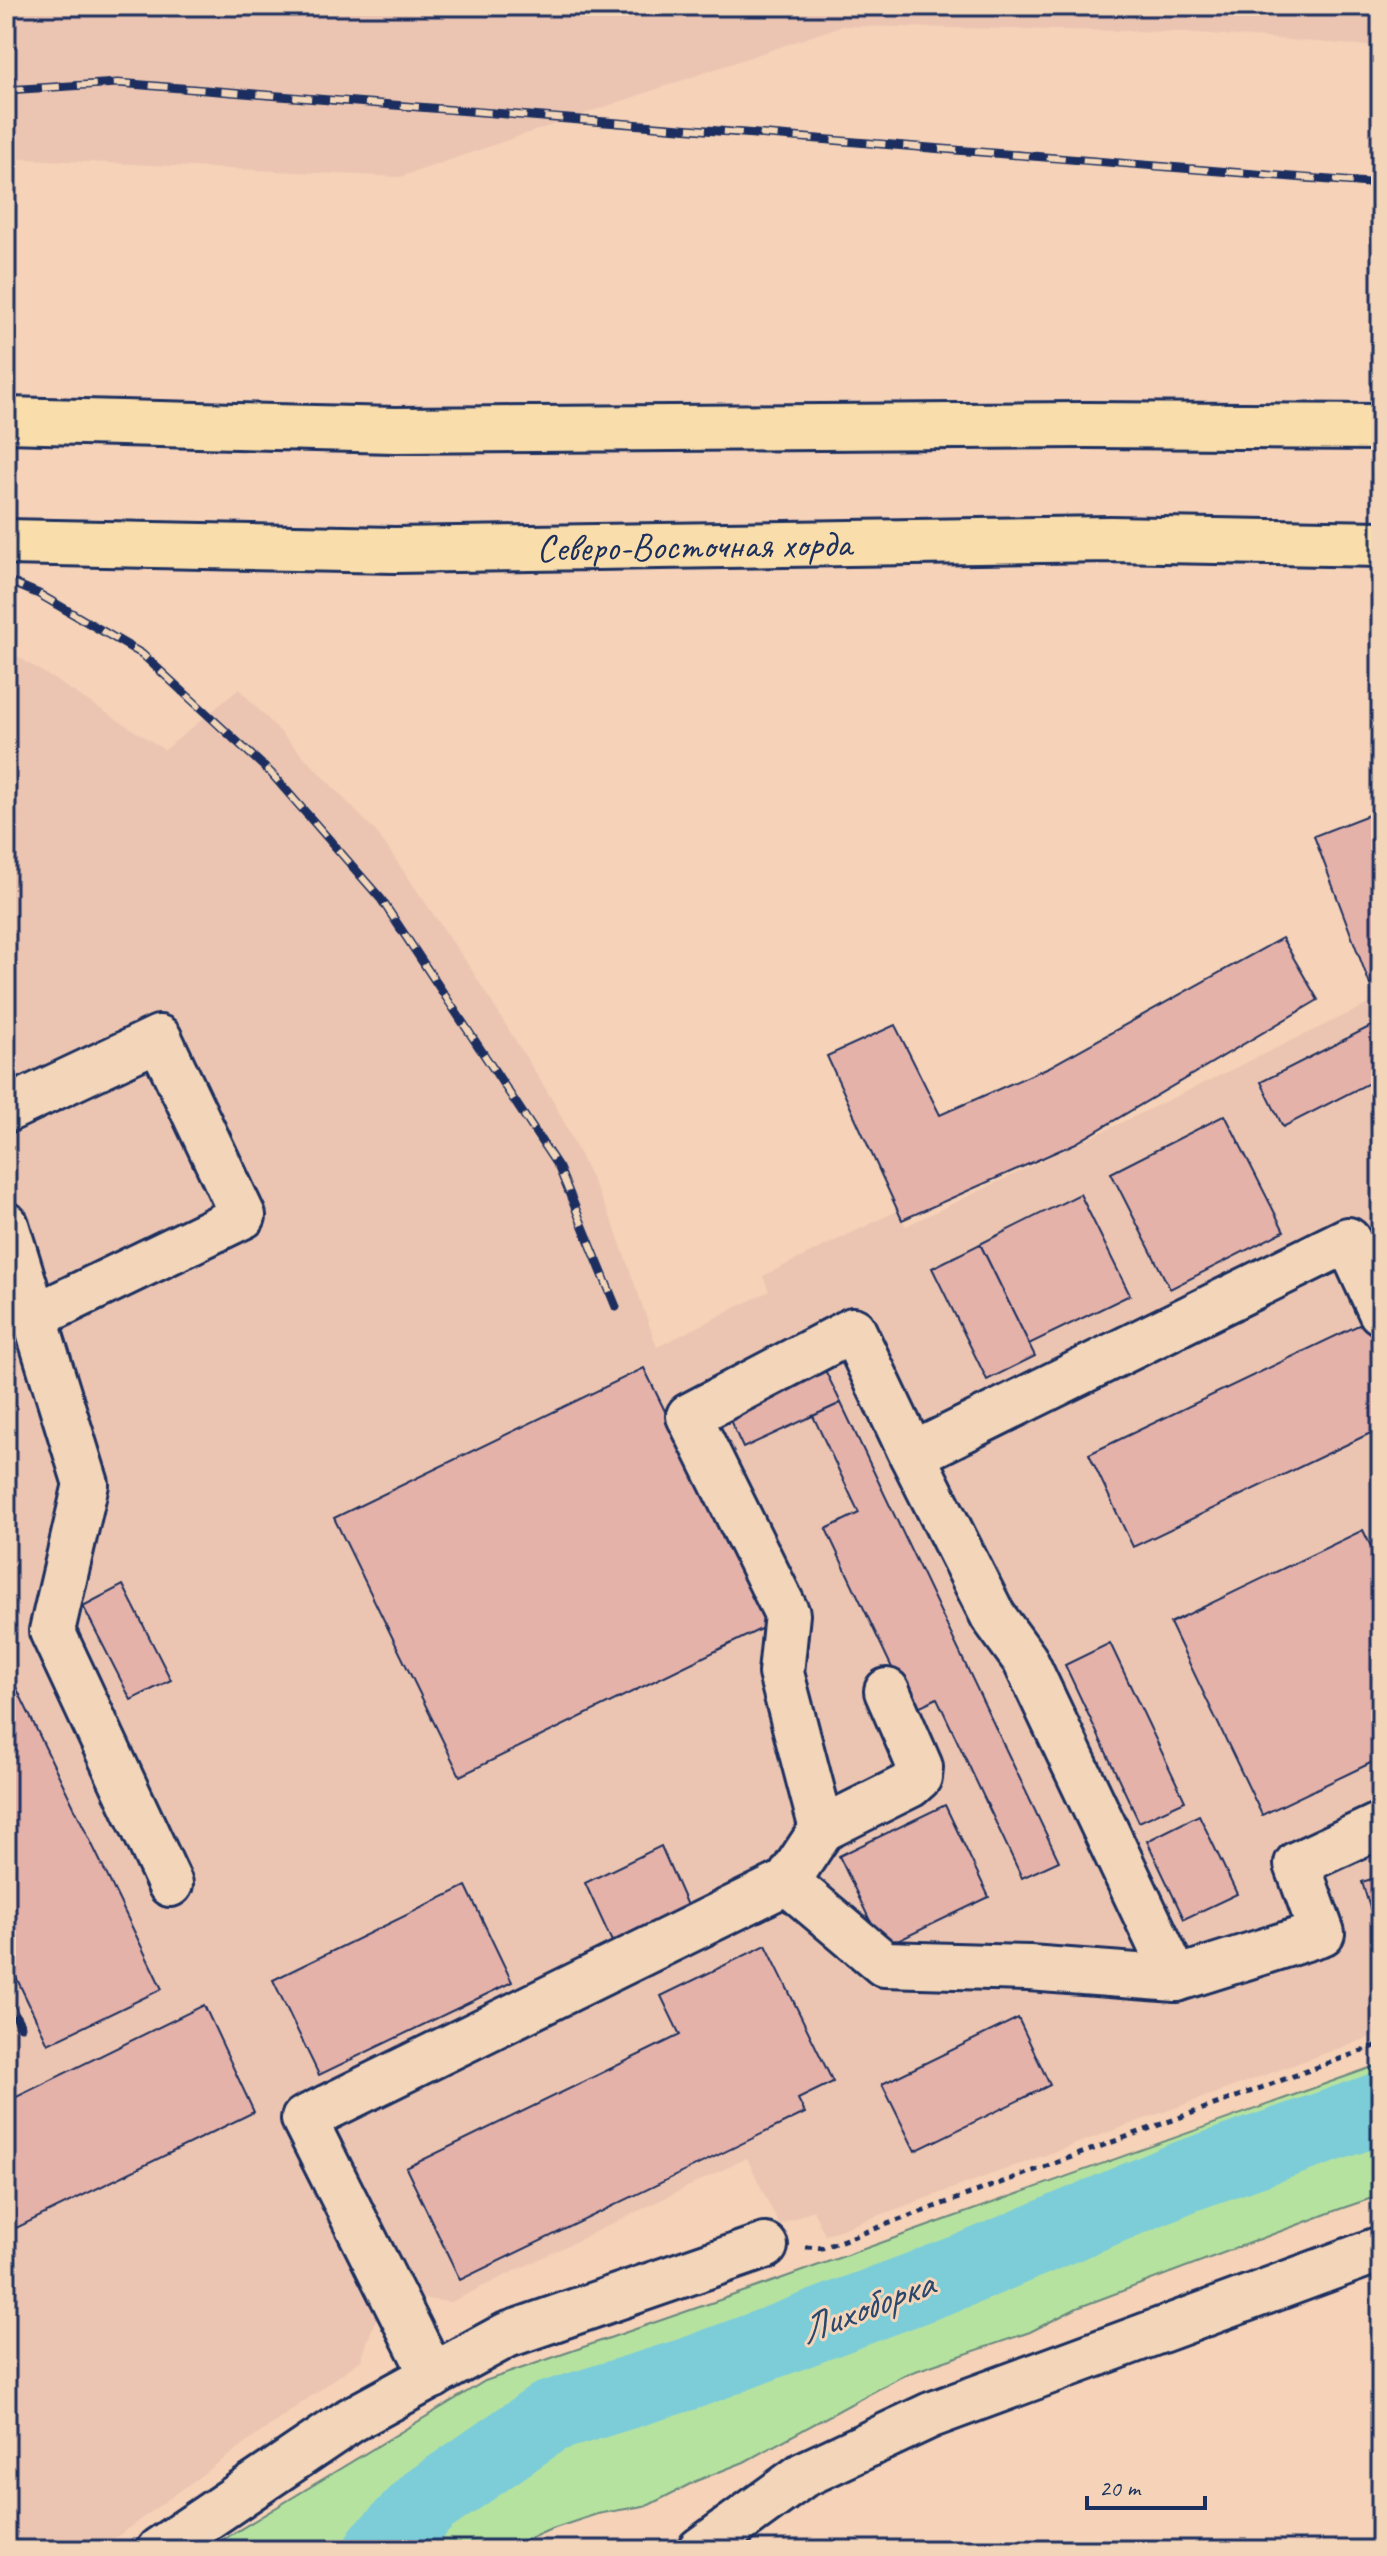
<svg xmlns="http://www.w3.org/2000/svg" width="1387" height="2556" font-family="Caveat,sans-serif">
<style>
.built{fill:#ecc5b2}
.green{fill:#b6e29f;stroke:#68887e;stroke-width:2}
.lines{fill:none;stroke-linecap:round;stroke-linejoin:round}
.river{stroke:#7dcdd8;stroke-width:72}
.building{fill:#e5b2aa;stroke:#1b2f5e;stroke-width:2}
.minor-casing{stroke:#1b2f5e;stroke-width:50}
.major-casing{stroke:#1b2f5e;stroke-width:50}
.path{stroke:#1b2f5e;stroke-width:5;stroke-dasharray:6 6;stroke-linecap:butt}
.minor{stroke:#f3d6b9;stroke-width:44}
.major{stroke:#f9ddab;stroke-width:44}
.rail-casing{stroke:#1b2f5e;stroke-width:9}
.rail{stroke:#f3d6b9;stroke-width:6;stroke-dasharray:18;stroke-linecap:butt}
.labels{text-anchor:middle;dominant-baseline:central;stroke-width:6;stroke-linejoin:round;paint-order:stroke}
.street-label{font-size:38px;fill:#1b2f5e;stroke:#f3d6b9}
.water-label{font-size:40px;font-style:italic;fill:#2a4770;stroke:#f3d6b9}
</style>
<rect width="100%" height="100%" fill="#f5d2b8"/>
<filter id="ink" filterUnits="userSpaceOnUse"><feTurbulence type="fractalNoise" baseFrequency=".0125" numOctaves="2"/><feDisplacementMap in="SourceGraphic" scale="16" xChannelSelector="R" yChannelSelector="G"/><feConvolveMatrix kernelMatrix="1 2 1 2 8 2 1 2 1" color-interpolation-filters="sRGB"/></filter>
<g filter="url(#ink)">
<g class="built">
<path d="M6,6H1381V47L1185,32L841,26L400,177L6,158Z"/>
<path d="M6,652L14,654L165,750L239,689L378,834L471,969L555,1104L613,1223L657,1347L769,1291L763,1276L897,1211L906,1226L1381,998V2033L825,2235L813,2210L779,2225L747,2158L451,2302L416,2298L374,2323L361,2360L98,2550H6Z"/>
</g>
<path class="green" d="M1381,2064V2195L1337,2210L1077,2308L1030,2332L904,2375L744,2462L696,2481L649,2505L597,2514L549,2530L504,2550H206L485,2381L766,2284Z"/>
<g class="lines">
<path class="river" d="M380,2550L428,2501L549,2417L691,2373L967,2269L1184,2177L1381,2108"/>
</g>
<g class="building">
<path d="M1381,810V980L1370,985L1314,836Z"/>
<path d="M1282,938L1318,1000L1076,1143L902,1220L827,1056L895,1025L940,1115L1049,1067Z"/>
<path d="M1381,1021V1077L1283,1127L1261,1082Z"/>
<path d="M1225,1115L1284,1231L1170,1289L1111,1173Z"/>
<path d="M1080,1194L1130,1295L1029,1344L980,1244Z"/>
<path d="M980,1244L1035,1356L987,1380L932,1268Z"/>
<path d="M1367,1321L1381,1351V1428L1133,1547L1089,1454Z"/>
<path d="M644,1368L769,1625L460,1776L334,1518Z"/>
<path d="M825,1370L841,1403L743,1448L728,1416Z"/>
<path d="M841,1403L1059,1861L1022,1878L937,1698L912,1710L826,1529L859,1513L813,1416Z"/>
<path d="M1363,1530L1381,1567V1758L1262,1815L1170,1623Z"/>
<path d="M123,1585L171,1680L131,1700L83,1606Z"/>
<path d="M1110,1643L1185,1801L1139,1822L1065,1665Z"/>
<path d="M17,1689L162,1989L48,2044L6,1956V1695Z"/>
<path d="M945,1805L989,1897L883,1948L839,1856Z"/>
<path d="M1199,1815L1237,1894L1184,1919L1147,1841Z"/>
<path d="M661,1846L689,1910L614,1946L585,1883Z"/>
<path d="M1381,1876V1944L1362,1882Z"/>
<path d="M466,1886L512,1982L319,2075L273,1980Z"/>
<path d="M766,1945L833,2082L798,2099L805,2113L460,2280L406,2168L680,2035L661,1996Z"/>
<path d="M204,2005L254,2112L6,2233V2102Z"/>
<path d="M1018,2018L1050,2085L915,2151L882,2084Z"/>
</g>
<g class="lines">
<g class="minor-casing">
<g id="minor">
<path d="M6,1110L159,1038L243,1216L34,1317"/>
<path d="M6,1225L86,1484L52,1631L170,1884"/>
<path d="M912,1455L1348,1240L1381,1312"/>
<path d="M822,1829L910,1785L919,1777L920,1767L887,1691"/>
<path d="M787,1882L884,1964L1029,1968L1176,1979L1322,1933L1297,1864L1381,1825"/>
<path d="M433,2376L304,2119L787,1882L822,1829L781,1673L787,1614L689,1416L853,1330L912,1455L993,1616L1025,1660L1176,1979"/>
<path d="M159,2550L351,2420L507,2335L765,2246"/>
<path d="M700,2550L803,2475L931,2415L1381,2249"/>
</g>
</g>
<g class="major-casing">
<g id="major">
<path d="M6,420L395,430L1086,425L1381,427"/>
<path id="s1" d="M6,542L395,550L1110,539L1381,544"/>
</g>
</g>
<path class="path" d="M806,2247L822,2248L1381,2044"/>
<use href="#minor" class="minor"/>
<use href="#major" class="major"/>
<g class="rail-casing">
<g id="rail">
<path d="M6,90L118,83L1381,184"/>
<path d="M6,580L39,594L142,654L271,773L381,899L559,1168L616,1307"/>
<path d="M6,1998L21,2026"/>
</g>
</g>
<use href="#rail" class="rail"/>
</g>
</g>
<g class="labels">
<g class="street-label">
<text stroke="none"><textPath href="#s1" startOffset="688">Северо-Восточная хорда</textPath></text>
</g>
<g class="water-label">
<text transform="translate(866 2307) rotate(-21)">Лихоборка</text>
</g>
</g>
<rect width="1387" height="2556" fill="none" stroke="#f3d6b9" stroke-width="32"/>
<rect x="16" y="16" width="1355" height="2524" fill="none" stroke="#1b2f5e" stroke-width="3" filter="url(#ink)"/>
<path d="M1087 2496v12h118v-12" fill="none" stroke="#1b2f5e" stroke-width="4"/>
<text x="1099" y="2496" font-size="24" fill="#1b2f5e" stroke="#f3d6b9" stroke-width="6" paint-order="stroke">20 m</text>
</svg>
